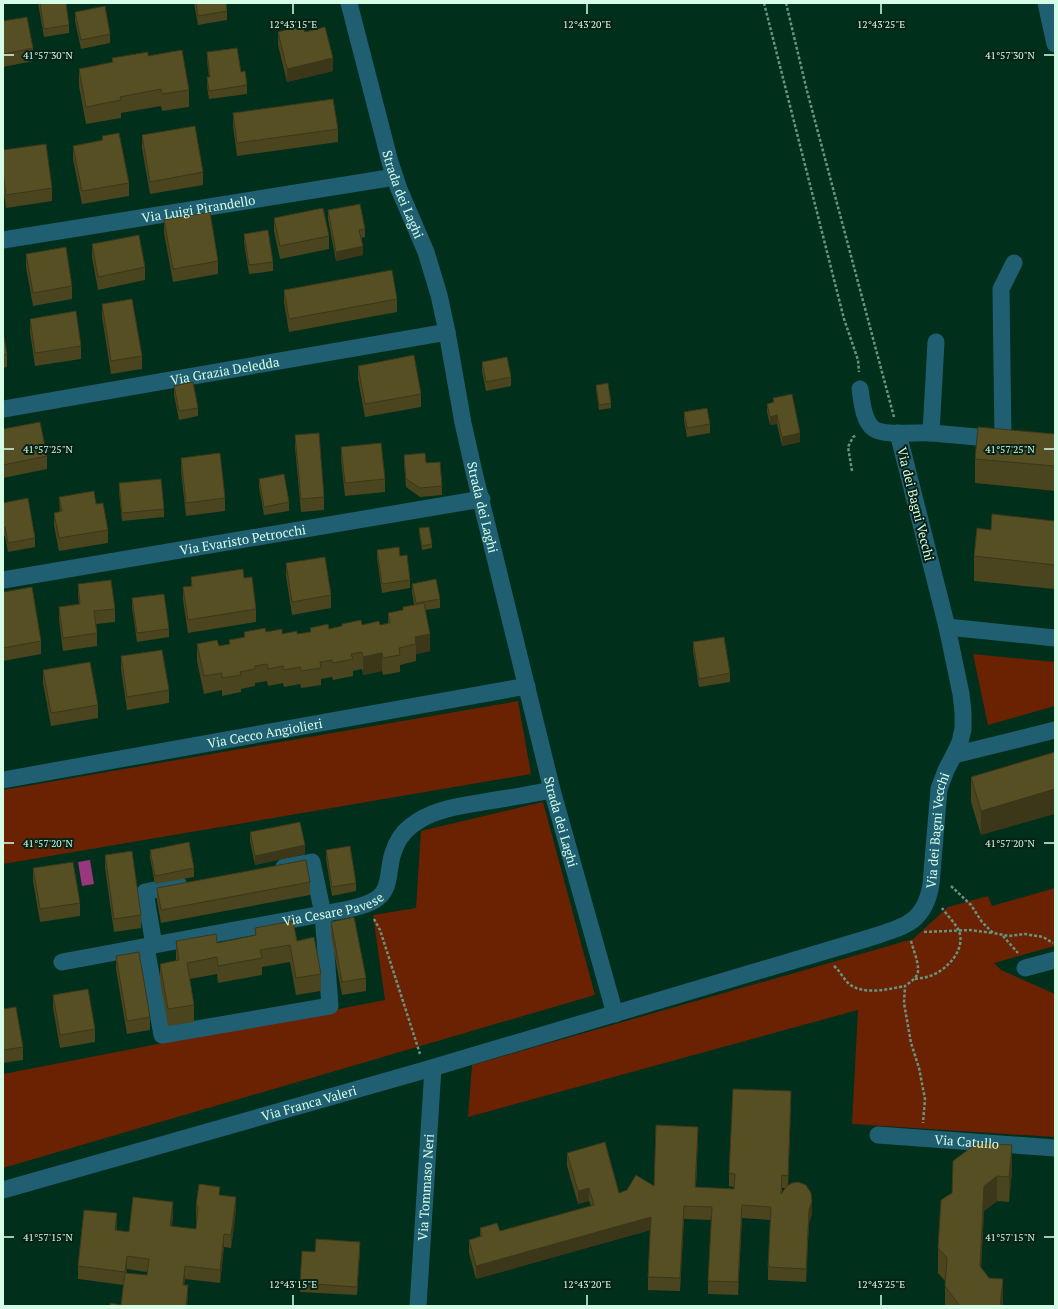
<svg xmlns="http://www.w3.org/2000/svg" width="1058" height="1309" font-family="'PT Serif',serif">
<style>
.green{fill:#6a2203}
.water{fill:#99377e}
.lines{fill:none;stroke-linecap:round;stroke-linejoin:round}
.path{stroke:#68947f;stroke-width:2.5;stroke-dasharray:3 2;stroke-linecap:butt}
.minor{stroke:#1f5f71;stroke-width:17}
.wall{fill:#4a441f;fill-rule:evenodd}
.shaded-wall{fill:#3c3719}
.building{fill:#564f24;stroke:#3c3719}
.ticks{fill:none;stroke:#d6fee7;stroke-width:1.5}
.labels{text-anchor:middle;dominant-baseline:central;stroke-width:4;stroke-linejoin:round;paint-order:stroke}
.street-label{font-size:13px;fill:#d6fee7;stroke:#082216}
.ticks-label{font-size:10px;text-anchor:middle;fill:#d6fee7;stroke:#082216;stroke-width:4;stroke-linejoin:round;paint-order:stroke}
</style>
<rect width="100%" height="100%" fill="#002f1c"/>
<g class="green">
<path d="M973,654L1055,662V706L988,725Z"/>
<path d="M518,701L531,774L3,864V790Z"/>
<path d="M543,802L595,995L3,1168V1074L385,1000L373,915L416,908L421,831Z"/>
<path d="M1055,888V946L994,963L1001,970L1055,994V1137L852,1124L858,1010L468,1117L472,1065L913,939L948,907L988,896L992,906Z"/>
</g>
<path class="water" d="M90,860L94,884L82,886L78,862Z"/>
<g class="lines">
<g class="path">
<path d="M764,3L844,319L858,360L859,372"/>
<path d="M786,3L807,91L894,417"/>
<path d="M852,471L848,447L853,437L857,435"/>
<path d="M951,886L971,905L982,922L993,933L1009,936L1025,934L1043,937L1053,943"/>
<path d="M374,919L380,930L420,1054"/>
<path d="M924,932L970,930L993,933"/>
<path d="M1003,936L1018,953"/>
<path d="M911,941C913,949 921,968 917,975C914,980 909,983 905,986L904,1003L911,1043L919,1068L925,1099L923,1123"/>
<path d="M834,966C840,971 843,978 848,983C862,996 889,989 905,986"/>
<path d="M915,979C920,978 925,978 930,976C947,970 966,950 959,931C956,924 946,914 942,908"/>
</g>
<g class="minor">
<path id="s1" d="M349,3L390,162L399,189L426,252L439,295L447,332L463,423L474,472L552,790L615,1014"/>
<path d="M1046,3L1055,44"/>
<path id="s2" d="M3,240L395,177"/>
<path d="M860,389C862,401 863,421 874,429C884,436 919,432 932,433C954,435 977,437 999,439"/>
<path id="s3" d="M3,409L447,332"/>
<path d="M931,433L936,342"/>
<path d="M1003,439L1001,289L1014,263"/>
<path id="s4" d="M3,580L482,499"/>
<path d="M947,627L1055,638"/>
<path d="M954,755L1055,730"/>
<path id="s5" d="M3,780L527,686"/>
<path d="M154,945L145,892L179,885"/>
<path d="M146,947L162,1035L330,1006L323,914L312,862L284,867"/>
<path id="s6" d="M62,962L349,909C357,907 367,905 375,900C392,890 387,870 393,853C396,843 402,833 411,826C433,808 463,806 489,801C510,798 531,794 552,790"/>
<path d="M1025,968L1055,960"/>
<path id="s7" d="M878,1135L1055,1148"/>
<path id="s8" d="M3,1190L425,1070L869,938C902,927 925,924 931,884L939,789L946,770L954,755L960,742L963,729V712L961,694L947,627L898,433"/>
<path id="s9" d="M418,1306L433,1068"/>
</g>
</g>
<g class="wall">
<path d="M38,3H66L69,25V33L44,37Z"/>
<path d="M194,3H226L227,11V20L198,25Z"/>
<path d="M75,12L110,34V43L81,49L75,21Z"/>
<path d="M3,21L33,48V61L3,67Z"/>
<path d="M278,32H305L333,71L287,82L278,45Z"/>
<path d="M207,52L241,72L247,85V94L209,99L207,86V77H209L207,61Z"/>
<path d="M148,56L189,90V107L162,111L161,106L121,113V118L86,124L79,86V69L112,63V58Z"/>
<path d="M233,113L338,129V142L237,156L233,126Z"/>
<path d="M142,135L203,172V185L150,194L142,148Z"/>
<path d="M102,136L129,183V196L82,204L73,159V146L102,140Z"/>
<path d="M3,150L52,188V201L6,208L3,184Z"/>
<path d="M328,210L365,229V237L361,238L363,255L336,261L328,219Z"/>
<path d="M274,218L329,236V249L280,259L274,231Z"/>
<path d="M164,220L218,261V274L173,282L164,233Z"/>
<path d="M244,234L273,262V271L249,274L244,243Z"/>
<path d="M92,244L145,267V280L98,290L92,257Z"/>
<path d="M26,254L72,286V299L33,306L26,267Z"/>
<path d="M284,290L397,299V312L289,332L284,303Z"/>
<path d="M102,304L142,356V369L111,374L102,317Z"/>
<path d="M30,319L81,346V359L35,366L30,332Z"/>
<path d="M3,332L7,354V367L3,368Z"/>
<path d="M482,362L511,377V386L486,391L482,371Z"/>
<path d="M358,366L421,394V407L365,417L358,379Z"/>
<path d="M596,385L611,403V408L599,410L596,389Z"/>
<path d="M174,386L198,408V416L179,420L174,395Z"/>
<path d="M773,398L800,442L782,446L777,424L770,425L767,412V404L773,402Z"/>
<path d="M684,412L710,424V433L687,437L684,421Z"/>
<path d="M3,429L47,456V469L3,478Z"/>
<path d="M1055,434V491L975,483V459Z"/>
<path d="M295,435L324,497V510L301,512L295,448Z"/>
<path d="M341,447L385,479V492L345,496L341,460Z"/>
<path d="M404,455L426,463L442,486V495L420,497L406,487L404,464Z"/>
<path d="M181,458L225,498V511L186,516L181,471Z"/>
<path d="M259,479L289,502V511L264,515L259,487Z"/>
<path d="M119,483L164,509V517L122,521L119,492Z"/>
<path d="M59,497L108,530V543L59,551L54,526V513L60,512Z"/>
<path d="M3,503L35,538V547L8,552L5,536H3Z"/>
<path d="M1055,521V589L974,581V556L991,530Z"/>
<path d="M419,528L432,544V548L422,550L419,533Z"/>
<path d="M377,550L400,556L410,580V588L382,593L377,558Z"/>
<path d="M286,563L331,595V608L292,615L286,576Z"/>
<path d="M191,577L244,578L256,609V622L188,633L183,600V587L191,586Z"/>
<path d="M78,584L115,609V622L96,624L97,633V646L63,651L59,620V607L79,604L78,597Z"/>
<path d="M412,584L440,599V608L425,610L430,651L416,654V661L400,665V672L383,675L382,671L363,675L362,669L353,671V676L333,680L332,677L321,679V685L301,688L300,684L284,687L283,683L268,686L267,681L255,683V686L241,689V692L222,696V690L204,694L197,661V644L219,646L229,644V640L244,637V632H266L297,634L310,632V628L329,629L342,626V624L380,625L388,623V613L403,610V607L414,605L412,592Z"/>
<path d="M3,592L41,641V654L3,661Z"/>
<path d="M132,598L169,629V637L137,642L132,607Z"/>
<path d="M693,642L730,673V682L699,687L693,651Z"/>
<path d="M121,656L169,690V703L127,710L121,669Z"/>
<path d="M43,670L98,705V718L51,726L43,683Z"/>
<path d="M1055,752L981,835L971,802V777Z"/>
<path d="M250,832L305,854L255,865L250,841Z"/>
<path d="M150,850L194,868V877L155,884L150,858Z"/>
<path d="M326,850L356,883V891L332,896L326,859Z"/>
<path d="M105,855L141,915V928L114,932L105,868Z"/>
<path d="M33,868L80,903V916L40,922L33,881Z"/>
<path d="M310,882V895L161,923L157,901V888Z"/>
<path d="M331,922L366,978V991L342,995L331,935Z"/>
<path d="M255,928L297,941L321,974V991L296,995L290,962L262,967V975L218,983L217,974L190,979L194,1005V1022L168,1026L160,981V964L176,961V941L217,943L255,936Z"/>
<path d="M116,956L150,1017V1030L127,1034L116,969Z"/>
<path d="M53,995L95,1029V1042L60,1048L53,1008Z"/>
<path d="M3,1009L23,1047V1060L3,1063Z"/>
<path d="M791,1104L788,1185L812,1214L809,1223L806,1282L768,1280V1267L771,1220L742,1218L738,1295L708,1294V1281L711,1220L684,1219L680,1291L648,1290V1277L650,1230L476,1279L469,1253V1240L480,1236V1228L500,1231L591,1206L589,1201L578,1204L567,1166V1153L619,1193L654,1186L698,1140L696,1187L734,1189V1187L729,1186V1173ZM782,1188H785L782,1193Z"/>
<path d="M1012,1170L1009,1202L997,1201L984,1211L981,1267L989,1278L1003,1279V1306H945V1281L938,1273V1248L952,1193Z"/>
<path d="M220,1195L236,1210L231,1248L224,1247L220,1283L185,1279L184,1285L188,1298L121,1305L123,1285L78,1279V1266L117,1226L116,1230L129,1232L173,1215L172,1226L196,1229L197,1219H196V1206ZM127,1269L147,1272V1275L127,1273Z"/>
<path d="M360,1250L357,1295L300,1292V1283L315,1252Z"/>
</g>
<g class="shaded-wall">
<path d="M333,58V71L287,82V69Z"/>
<path d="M363,246V255L336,261V252Z"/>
<path d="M777,415V424L770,425V417Z"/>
<path d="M800,433V442L782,446V437Z"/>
<path d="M430,634V651L416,654V644L415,637Z"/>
<path d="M382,653V671L363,675V657Z"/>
<path d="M1055,789V814L981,835V811Z"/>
<path d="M305,845V854L255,865V856Z"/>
<path d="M791,1091V1104L788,1189V1176Z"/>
<path d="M698,1127V1140L695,1200V1187Z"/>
<path d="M1012,1145V1170L1009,1202V1177Z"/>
<path d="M997,1176V1201L984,1211L980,1290V1266L984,1186Z"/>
<path d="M589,1188V1201L578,1204V1191Z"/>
<path d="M236,1197V1210L231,1248V1235Z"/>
<path d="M812,1201V1214L809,1223L806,1282L809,1210Z"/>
<path d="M173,1202V1215L170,1239V1226Z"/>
<path d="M742,1205V1218L738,1295V1282Z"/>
<path d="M684,1206V1219L680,1291V1278Z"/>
<path d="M117,1213V1226L115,1243V1230Z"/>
<path d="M651,1217V1230L476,1279V1266Z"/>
<path d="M224,1234V1247L220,1283V1270Z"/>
<path d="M360,1242V1250L357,1295V1287Z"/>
<path d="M127,1256V1269L125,1285V1272Z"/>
<path d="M185,1266V1279L183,1298V1285Z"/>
<path d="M1003,1279V1306H1000Z"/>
<path d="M188,1285V1298L187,1306H186Z"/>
</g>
<g class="building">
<path d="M40,3H66L69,25L44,29Z"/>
<path d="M196,3H226L227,11L198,16Z"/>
<path d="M105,6L110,34L81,40L75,12Z"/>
<path d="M27,17L33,48L3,54V21Z"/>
<path d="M303,25L305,32L325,27L333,58L287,69L278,32Z"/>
<path d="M237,48L241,72L245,71L247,85L209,91L207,77H210L207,52Z"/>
<path d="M182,50L189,90L162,94L161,89L120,97L121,100L86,107L79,69L113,62L112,58L148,52V56Z"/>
<path d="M333,99L338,129L237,143L233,113Z"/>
<path d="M195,126L203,172L150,182L142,135Z"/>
<path d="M119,133L129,183L82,191L73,146L103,140L102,136Z"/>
<path d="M46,144L52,188L6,195L3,171V150Z"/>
<path d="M360,204L365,229L359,230L363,246L336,252L328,210Z"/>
<path d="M323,208L329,236L280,246L274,218Z"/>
<path d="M210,212L218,261L173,269L164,220Z"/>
<path d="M268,230L273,262L249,265L244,234Z"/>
<path d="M139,235L145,267L98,277L92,244Z"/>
<path d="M66,247L72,286L33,293L26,254Z"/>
<path d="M392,270L397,299L289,319L284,290Z"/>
<path d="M132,299L142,356L111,361L102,304Z"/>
<path d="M76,311L81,346L35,353L30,319Z"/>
<path d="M3,332L7,354L3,355Z"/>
<path d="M414,355L421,394L365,404L358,366Z"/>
<path d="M507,357L511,377L486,382L482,362Z"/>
<path d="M193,382L198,408L179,411L174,386Z"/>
<path d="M608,383L611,403L599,405L596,385Z"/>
<path d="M792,394L800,433L782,437L777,415L770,417L767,404L774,402L773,398Z"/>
<path d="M707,408L710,424L687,428L684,412Z"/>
<path d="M40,422L47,456L3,465V429Z"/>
<path d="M978,427L1055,434V466L975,459Z"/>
<path d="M319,433L324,497L301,499L295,435Z"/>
<path d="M381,443L385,479L345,483L341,447Z"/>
<path d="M220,453L225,498L186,503L181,458Z"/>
<path d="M425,453L426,463L440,462L442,486L420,488L406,479L404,455Z"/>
<path d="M284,474L289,502L264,507L259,479Z"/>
<path d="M161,479L164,509L122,513L119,483Z"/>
<path d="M94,491L96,504L103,503L108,530L59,538L54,513L62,511L59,497Z"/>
<path d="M28,498L35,538L8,543L5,527L3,528V503Z"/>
<path d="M992,514L1055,521V565L974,556L977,528L991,530Z"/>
<path d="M429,527L432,544L422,546L419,528Z"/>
<path d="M399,547L400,556L407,555L410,580L382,584L377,550Z"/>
<path d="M325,557L331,595L292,602L286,563Z"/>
<path d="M243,569L244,578L252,577L256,609L188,620L183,587L192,586L191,577Z"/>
<path d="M436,579L440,599L416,603L412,584Z"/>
<path d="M111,580L115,609L94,611L97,633L63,638L59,607L80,604L78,584Z"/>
<path d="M32,587L41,641L3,648V592Z"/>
<path d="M164,594L169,629L137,633L132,598Z"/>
<path d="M424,603L430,634L415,637L416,644L399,648L400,655L383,658L382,653L363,657L362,652L351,654L353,659L333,663L332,660L320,662L321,668L301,671L300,667L284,670L283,666L268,669L267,664L255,666V669L240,672L241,675L222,678V673L204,676L197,644L217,640L219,646L230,644L229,640L245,637L244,632L265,628L266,632L282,629V634L297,631V634L311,632L310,628L328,624L329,629L342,626V624L361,620L362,625L379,621L380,625L390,623L388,613L403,610V607Z"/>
<path d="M724,637L730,673L699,679L693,642Z"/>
<path d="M162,650L169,690L127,697L121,656Z"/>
<path d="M90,662L98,705L51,713L43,670Z"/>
<path d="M1055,752V789L981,811L971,777Z"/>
<path d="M300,822L305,845L255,856L250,832Z"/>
<path d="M189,842L194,868L155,876L150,850Z"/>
<path d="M350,846L356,883L332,887L326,850Z"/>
<path d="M132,851L141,915L114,919L105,855Z"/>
<path d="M306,860L310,882L161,910L157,888Z"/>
<path d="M73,862L80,903L40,909L33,868Z"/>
<path d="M354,917L366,978L342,982L331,922Z"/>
<path d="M293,921L297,941L314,937L321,974L296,978L290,945L260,950L262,958L218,966L217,957L187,963L194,1005L168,1009L160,964L179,960L176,941L216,934L217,943L256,935L255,928Z"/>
<path d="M139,952L150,1017L127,1021L116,956Z"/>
<path d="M88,989L95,1029L60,1035L53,995Z"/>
<path d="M16,1007L23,1047L3,1050V1009Z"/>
<path d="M733,1089L791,1091L788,1176L782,1175L781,1194L787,1186L792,1183L798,1182L806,1185L811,1193L812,1201L809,1210L806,1269L768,1267L771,1207L742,1205L738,1282L708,1281L712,1207L684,1206L680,1278L648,1277L651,1217L476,1266L469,1240L482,1236L480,1228L497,1223L500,1231L594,1205L589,1188L578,1191L567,1153L605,1142L619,1193L627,1190L636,1175L654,1186L656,1125L698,1127L695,1187L734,1189L735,1174L729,1173Z"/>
<path d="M977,1143L1012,1145L1009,1177L997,1176L984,1186L980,1266L989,1278L1003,1279L1000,1306H960L945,1286L947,1258L938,1248L941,1200L952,1193L953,1161Z"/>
<path d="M199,1184L220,1187L219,1195L236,1197L231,1235L224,1234L220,1270L185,1266L183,1285H188L186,1306H110V1303L121,1305L125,1273L147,1275L149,1259L127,1256L125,1272L78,1266L84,1210L117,1213L115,1230L129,1232L133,1197L173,1202L170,1226L196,1229L198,1206H196Z"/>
<path d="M316,1239L360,1242L357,1287L300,1283L302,1251L315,1252Z"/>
</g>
<path class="ticks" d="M293,4V14M587,4V14M881,4V14M4,55H14M1044,55H1054M4,449H14M1044,449H1054M4,843H14M1044,843H1054M4,1237H14M1044,1237H1054M293,1295V1305M587,1295V1305M881,1295V1305"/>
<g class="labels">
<g class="street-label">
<text stroke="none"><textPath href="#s1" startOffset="199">Strada dei Laghi</textPath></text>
<text stroke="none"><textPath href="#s2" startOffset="198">Via Luigi Pirandello</textPath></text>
<text stroke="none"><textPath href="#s3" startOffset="225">Via Grazia Deledda</textPath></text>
<text transform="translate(916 504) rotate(76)">Via dei Bagni Vecchi</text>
<text stroke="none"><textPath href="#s1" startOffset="523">Strada dei Laghi</textPath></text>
<text stroke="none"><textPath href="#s4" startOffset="243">Via Evaristo Petrocchi</textPath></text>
<text stroke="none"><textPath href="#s5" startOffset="266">Via Cecco Angiolieri</textPath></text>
<text stroke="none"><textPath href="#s1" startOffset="847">Strada dei Laghi</textPath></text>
<text stroke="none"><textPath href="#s8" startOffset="1045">Via dei Bagni Vecchi</textPath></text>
<text stroke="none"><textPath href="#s6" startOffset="276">Via Cesare Pavese</textPath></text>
<text stroke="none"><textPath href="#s8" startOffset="318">Via Franca Valeri</textPath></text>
<text stroke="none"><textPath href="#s7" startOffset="89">Via Catullo</textPath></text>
<text stroke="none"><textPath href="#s9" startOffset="119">Via Tommaso Neri</textPath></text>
</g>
</g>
<g class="ticks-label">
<text x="293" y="28">12°43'15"E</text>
<text x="587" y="28">12°43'20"E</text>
<text x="881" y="28">12°43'25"E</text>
<text x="48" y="59">41°57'30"N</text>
<text x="1010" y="59">41°57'30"N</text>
<text x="48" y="453">41°57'25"N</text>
<text x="1010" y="453">41°57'25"N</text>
<text x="48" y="847">41°57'20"N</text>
<text x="1010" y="847">41°57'20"N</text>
<text x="48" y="1241">41°57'15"N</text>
<text x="1010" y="1241">41°57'15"N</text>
<text x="293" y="1288">12°43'15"E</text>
<text x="587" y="1288">12°43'20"E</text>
<text x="881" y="1288">12°43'25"E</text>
</g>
<rect width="1058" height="1309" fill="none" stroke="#d6fee7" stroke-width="8"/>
</svg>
